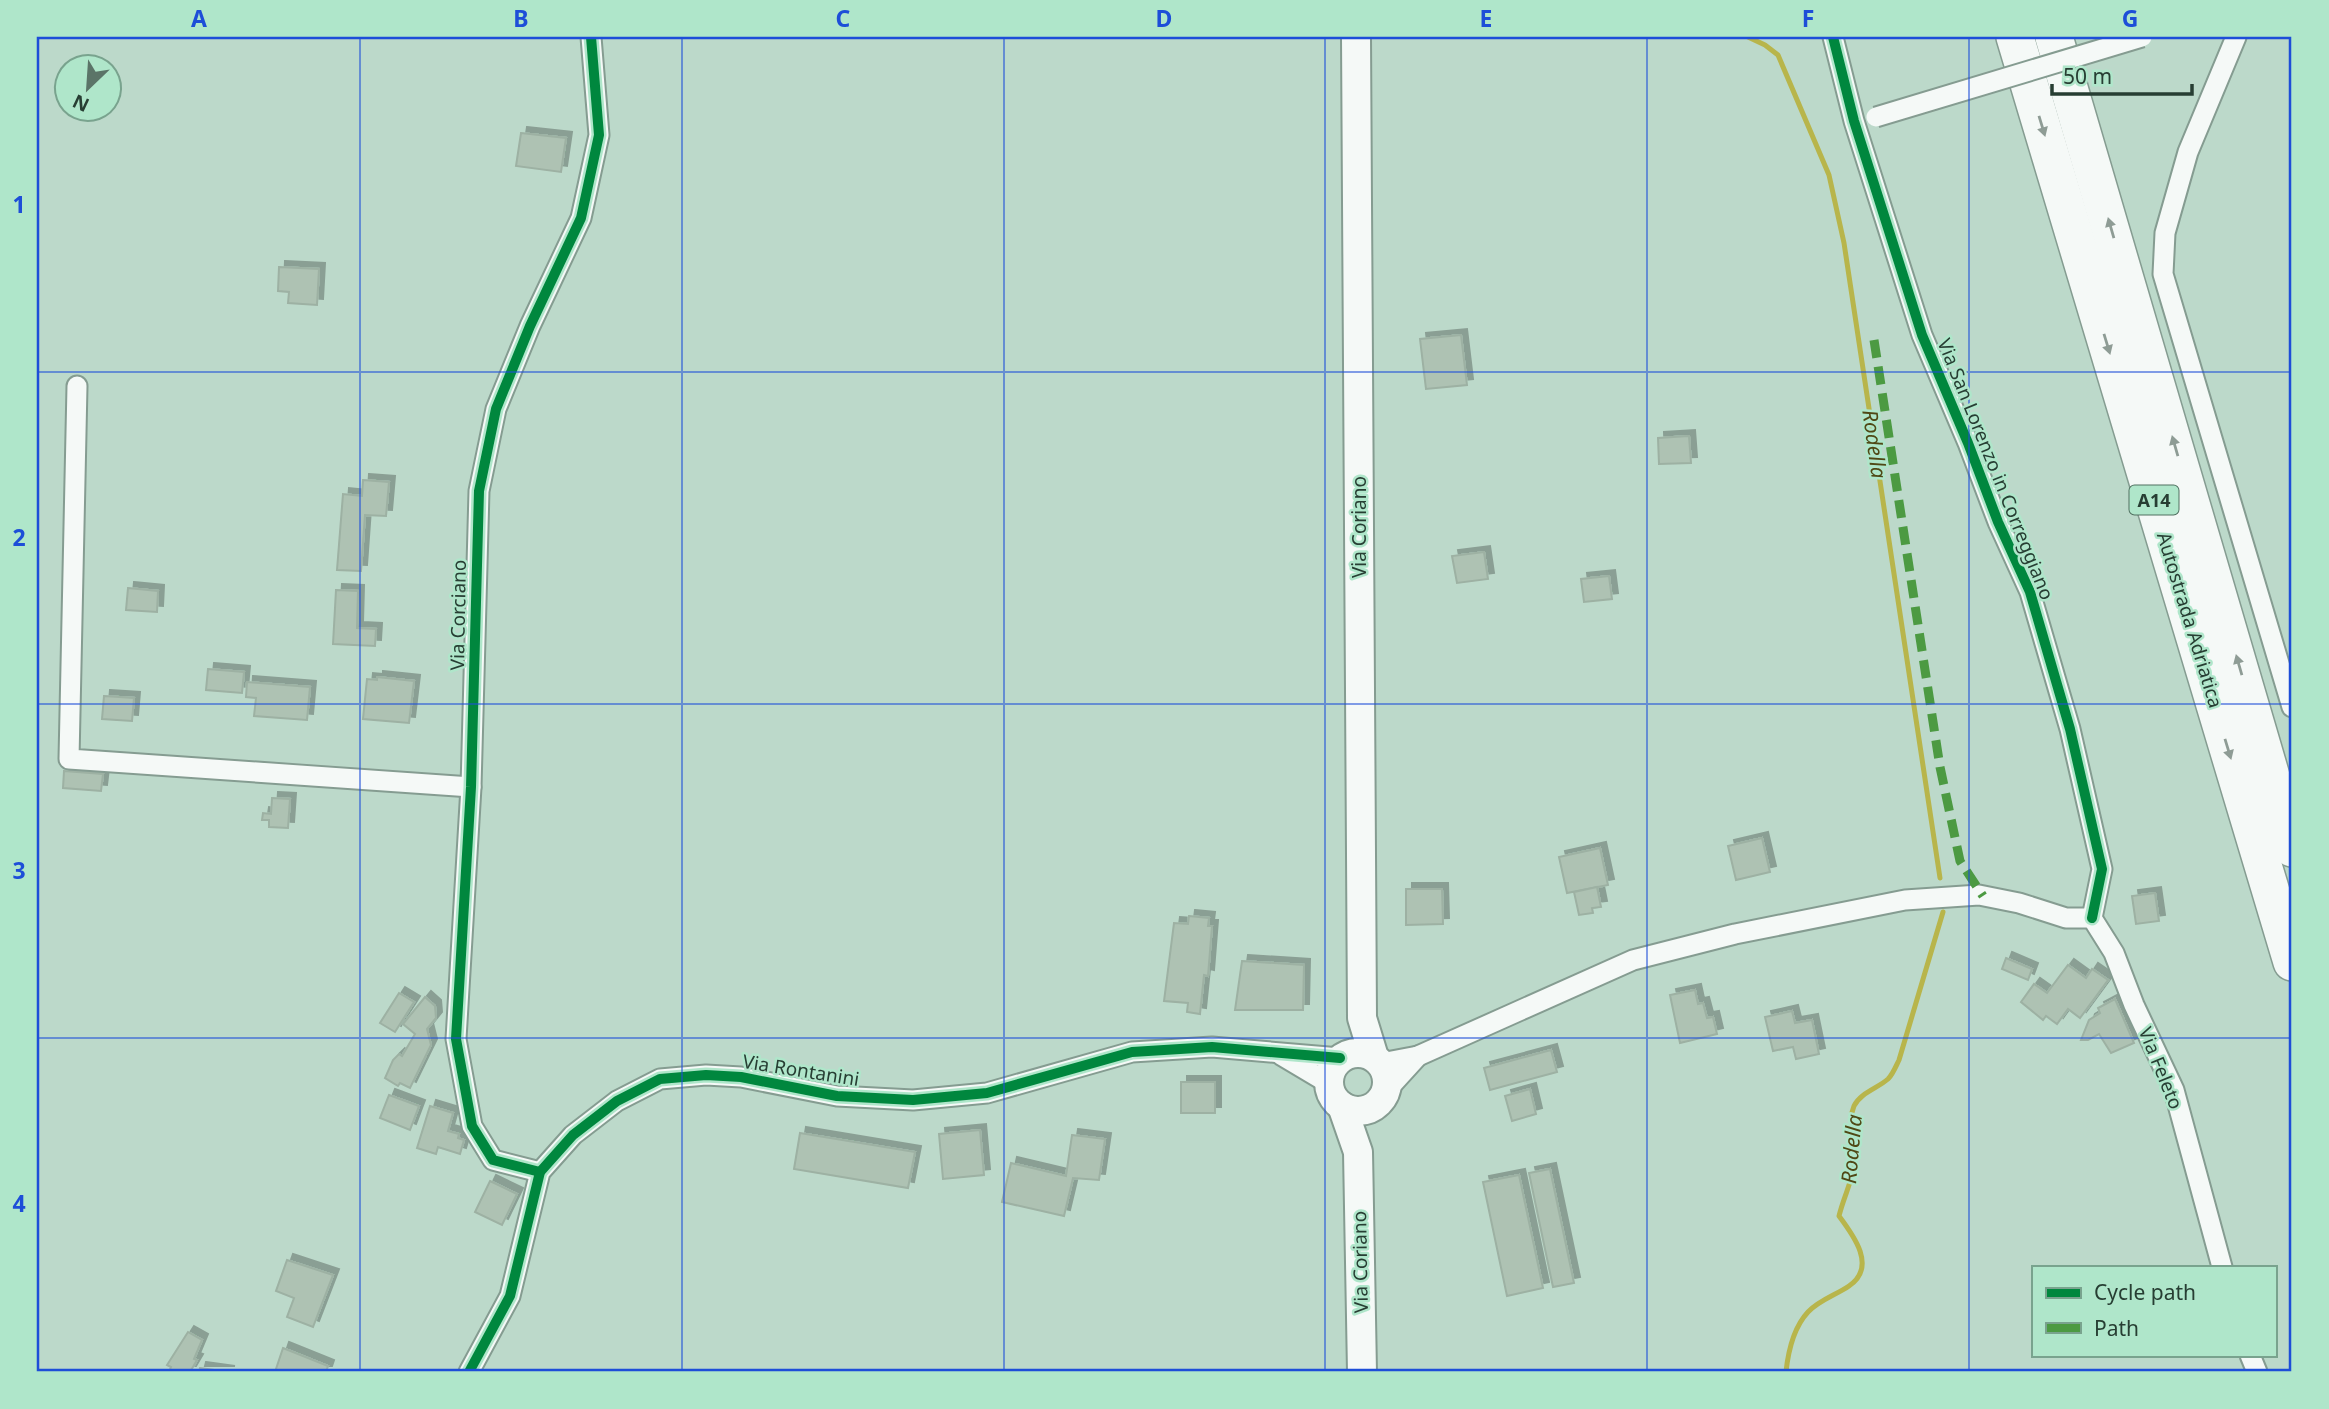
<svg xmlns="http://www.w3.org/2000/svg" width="2329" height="1409" font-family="'Noto Sans',sans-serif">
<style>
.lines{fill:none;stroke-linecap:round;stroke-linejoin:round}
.stream{stroke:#b8b54b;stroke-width:5}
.building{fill:#aec2b3;stroke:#9db1a3;stroke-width:2;filter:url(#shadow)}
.street-casing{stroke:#859c91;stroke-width:23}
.secondary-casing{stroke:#859c91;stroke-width:32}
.highway-casing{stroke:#859c91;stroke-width:40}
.street{stroke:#f5f9f7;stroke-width:19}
.secondary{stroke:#f5f9f7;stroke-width:28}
.highway{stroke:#f5f9f7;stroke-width:37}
.street-bridge-casing{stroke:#859c91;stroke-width:23;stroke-linecap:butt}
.street-bridge{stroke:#f5f9f7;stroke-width:19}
.quiet{stroke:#4c9a42;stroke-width:9;stroke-dasharray:18 9;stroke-linecap:butt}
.cycleway-casing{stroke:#afe6ca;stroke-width:15}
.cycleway{stroke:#00873e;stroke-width:10}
.oneway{fill:#8e9c95}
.grid{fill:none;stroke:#1d4ed8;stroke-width:2;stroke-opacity:0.55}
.labels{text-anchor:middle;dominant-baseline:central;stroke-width:5;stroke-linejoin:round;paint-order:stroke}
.shield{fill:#afe6ca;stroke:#507060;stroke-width:2}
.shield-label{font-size:18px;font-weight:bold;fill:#273e33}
.street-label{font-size:19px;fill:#273e33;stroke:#afe6ca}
.water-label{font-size:21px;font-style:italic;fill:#4f4815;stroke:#afe6ca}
.neatline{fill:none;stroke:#1d4ed8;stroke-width:2.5}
.grid-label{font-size:23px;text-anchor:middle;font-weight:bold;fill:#1d4ed8}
</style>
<defs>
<filter id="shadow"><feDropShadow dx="6" dy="-6" stdDeviation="0" flood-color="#0004"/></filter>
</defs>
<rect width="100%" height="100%" fill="#bcd9ca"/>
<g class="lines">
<g class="stream">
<path d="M1748,37L1765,45L1778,55L1829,175L1844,243L1940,878"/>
<path d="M1786,1372C1788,1353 1794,1327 1808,1312C1819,1300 1836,1295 1849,1286C1877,1267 1854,1236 1839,1216C1844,1195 1855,1176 1856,1154C1856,1138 1847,1122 1854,1106C1860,1093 1878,1088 1888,1079C1893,1074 1896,1066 1899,1060L1943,912"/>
</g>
</g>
<g class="building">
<path d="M521,133L566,138L561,172L516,166Z"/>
<path d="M279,267L319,269L317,305L288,303L289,292L278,291Z"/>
<path d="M1461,335L1467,385L1426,389L1420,339Z"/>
<path d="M1689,436L1691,463L1659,464L1658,438Z"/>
<path d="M363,480L389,482L386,516L365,515L361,571L337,570L343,494L362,496Z"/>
<path d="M1484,552L1488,579L1457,583L1452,556Z"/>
<path d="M1609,576L1612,599L1584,602L1581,579Z"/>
<path d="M128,588L158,591L157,612L126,610Z"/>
<path d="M336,590L358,591L357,628L376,629L375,646L333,644Z"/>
<path d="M208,669L244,672L242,693L206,690Z"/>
<path d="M377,677L414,681L409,723L363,719L367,679L377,680Z"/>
<path d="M247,682L310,687L307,720L254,716L256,698L246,697Z"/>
<path d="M104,696L134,698L132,721L102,719Z"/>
<path d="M64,771L103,774L101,791L63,788Z"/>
<path d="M272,798L290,799L288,828L269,827V820H262L263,813L271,814Z"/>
<path d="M1762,838L1770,872L1736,880L1728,846Z"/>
<path d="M1600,848L1608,885L1567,893L1559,857Z"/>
<path d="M1597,887L1601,907L1592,908L1593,913L1579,915L1574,892Z"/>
<path d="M1406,889H1442L1443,924L1406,925Z"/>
<path d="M2155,893L2159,921L2136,924L2132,896Z"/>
<path d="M1189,916L1209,918L1208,926H1212L1208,976L1204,975L1200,1014L1187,1012L1188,1003L1164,1001L1174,923L1188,924Z"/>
<path d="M2006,958L2032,969L2028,980L2002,969Z"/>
<path d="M1242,961L1304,965L1303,1010H1235Z"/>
<path d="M2068,965L2086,978L2092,969L2108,980L2080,1018L2068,1009L2057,1024L2046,1016L2043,1020L2021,1002L2034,984L2047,993Z"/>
<path d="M1695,990L1698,1004L1703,1003L1707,1018L1713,1017L1717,1034L1680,1043L1670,995Z"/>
<path d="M399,993L414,1002L395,1032L380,1023Z"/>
<path d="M425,997L435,1006L436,1018L427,1029L431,1045L410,1088L400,1083L398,1086L385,1078L393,1060L399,1054L402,1056L415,1034L403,1024Z"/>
<path d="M2115,999L2134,1043L2111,1053L2099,1034L2088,1040H2081L2089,1020L2100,1013L2098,1008Z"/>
<path d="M1792,1011L1795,1023L1812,1020L1819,1054L1796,1059L1793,1047L1773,1051L1765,1017Z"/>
<path d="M1551,1050L1557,1072L1490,1090L1484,1068Z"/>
<rect x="1181" y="1082" width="34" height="31"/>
<path d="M1530,1089L1536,1114L1512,1121L1505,1096Z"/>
<path d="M389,1095L419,1106L410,1130L380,1118Z"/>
<path d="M430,1106L453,1113L448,1131L459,1134L458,1138L464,1140L460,1154L438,1147L436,1154L417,1148Z"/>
<path d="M980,1130L984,1175L943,1179L939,1134Z"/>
<path d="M800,1133L915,1152L908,1188L794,1169Z"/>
<path d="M1072,1135L1105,1139L1099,1180L1073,1178L1064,1216L1002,1202L1011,1163L1066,1176Z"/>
<path d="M1550,1169L1574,1283L1553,1287L1529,1173Z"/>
<path d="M1519,1175L1543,1288L1507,1296L1483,1182Z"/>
<path d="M490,1181L517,1194L502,1225L475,1212Z"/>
<path d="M287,1260L333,1275L313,1327L287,1317L294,1298L276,1291Z"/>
<path d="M188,1332L202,1340L194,1359L197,1360L190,1372H169L171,1367L167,1365Z"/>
<path d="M283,1348L328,1366L326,1372H275Z"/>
<path d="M200,1368L229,1372H199Z"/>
</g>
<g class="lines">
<g class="street-casing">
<g id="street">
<path d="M1833,37L1854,121L1922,335L1968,443L1998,522L2030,592L2070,729L2102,869L2092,918"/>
<path d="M2236,37L2188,152L2165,233L2163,274L2292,707"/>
<path d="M77,386L69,759L471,787"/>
<path d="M2092,918L2114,953L2134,1005L2174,1090L2222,1267"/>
<path d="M1281,1055L1328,1083"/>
<path d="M1381,1063L1418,1056L1633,960L1735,934L1905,900L1979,895L2019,903L2066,918H2092"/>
<path d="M1387,1090L1418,1056"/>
<path d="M540,1172L493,1160L472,1126L456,1039L471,787L479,491L496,409L530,326L581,218L599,135L591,37"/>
<path d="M2250,1355L2257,1372"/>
<path d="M469,1372L510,1296L540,1172L573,1135L617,1101L660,1079L706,1075L741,1077L837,1096L913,1100L987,1093L1132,1052L1212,1047L1340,1058"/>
</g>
</g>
<g class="secondary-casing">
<g id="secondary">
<path d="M1356,37L1362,1018L1374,1057"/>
<circle cx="1358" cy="1082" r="29"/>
<path d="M1342,1106L1358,1152L1362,1372"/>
</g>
</g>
<g class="highway-casing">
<g id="highway">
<path d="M2015,37L2292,962"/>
<path d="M2054,37L2292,848"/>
</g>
</g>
<use href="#street" class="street"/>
<use href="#secondary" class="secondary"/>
<use href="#highway" class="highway"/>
<g class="street-bridge-casing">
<path id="street-bridge" d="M1876,117L2142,37"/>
</g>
<use href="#street-bridge" class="street-bridge"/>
<path class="quiet" d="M1874,340L1940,767L1960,861L1983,896"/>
<g class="cycleway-casing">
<g id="cycleway">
<path d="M1833,37L1854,121L1922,335L1968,443L1998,522L2030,592L2070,729L2102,869L2092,918"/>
<path d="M540,1172L493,1160L472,1126L456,1039L471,787L479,491L496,409L530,326L581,218L599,135L591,37"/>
<path d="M469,1372L510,1296L540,1172L573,1135L617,1101L660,1079L706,1075L741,1077L837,1096L913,1100L987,1093L1132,1052L1212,1047L1340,1058"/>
</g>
</g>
<use href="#cycleway" class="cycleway"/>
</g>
<defs><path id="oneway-solid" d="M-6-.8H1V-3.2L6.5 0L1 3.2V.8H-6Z" transform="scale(1.75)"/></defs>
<g class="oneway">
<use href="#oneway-solid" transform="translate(2042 126) rotate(73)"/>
<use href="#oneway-solid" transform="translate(2111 228) rotate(-106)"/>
<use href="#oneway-solid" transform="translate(2107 344) rotate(73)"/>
<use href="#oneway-solid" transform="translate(2175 446) rotate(-106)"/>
<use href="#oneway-solid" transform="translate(2239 665) rotate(-106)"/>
<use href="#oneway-solid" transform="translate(2228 749) rotate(73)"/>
</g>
<path class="grid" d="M360,37V1372M682,37V1372M1004,37V1372M1325,37V1372M1647,37V1372M1969,37V1372M37,372H2292M37,704H2292M37,1038H2292"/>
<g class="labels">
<rect class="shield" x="2129.5" y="485.5" width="49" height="29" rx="5"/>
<g class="shield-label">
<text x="2154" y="500">A14</text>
</g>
<g class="street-label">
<text transform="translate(1996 469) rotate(68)">Via San Lorenzo in Correggiano</text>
<text transform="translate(1359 527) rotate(-90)">Via Coriano</text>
<text transform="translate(458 615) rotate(-89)">Via Corciano</text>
<text transform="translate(2190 620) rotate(73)">Autostrada Adriatica</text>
<text transform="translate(2161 1068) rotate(68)">Via Feleto</text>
<text transform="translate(801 1070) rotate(9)">Via Rontanini</text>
<text transform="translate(1360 1262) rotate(-91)">Via Coriano</text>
</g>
<g class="water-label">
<text transform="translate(1875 444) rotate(82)">Rodella</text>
<text transform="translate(1851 1149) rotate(-85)">Rodella</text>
</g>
</g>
<rect width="2329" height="1409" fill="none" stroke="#afe6ca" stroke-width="77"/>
<rect x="2032" y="1266" width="245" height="91" fill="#afe6ca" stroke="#79a38e" stroke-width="2"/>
<rect x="2046" y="1288" width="35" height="10" fill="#00873e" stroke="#79a38e" stroke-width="2"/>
<text x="2094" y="1300" font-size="21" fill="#273e33">Cycle path</text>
<rect x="2046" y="1323" width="35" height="10" fill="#4c9a42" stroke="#79a38e" stroke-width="2"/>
<text x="2094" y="1336" font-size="21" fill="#273e33">Path</text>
<g transform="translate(88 88) rotate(205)"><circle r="33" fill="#afe6ca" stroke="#79a38e" stroke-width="2"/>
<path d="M0-5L12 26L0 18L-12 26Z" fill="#5b7468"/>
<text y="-10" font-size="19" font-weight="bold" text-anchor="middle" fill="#273e33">N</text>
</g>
<path d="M2052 84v10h140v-10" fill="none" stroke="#273e33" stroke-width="3.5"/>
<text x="2063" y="84" font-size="21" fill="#273e33" stroke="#afe6ca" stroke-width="5" paint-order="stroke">50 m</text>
<rect x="38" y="38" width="2252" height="1332" class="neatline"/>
<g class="grid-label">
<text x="199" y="27">A</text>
<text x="521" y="27">B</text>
<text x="843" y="27">C</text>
<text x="1164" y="27">D</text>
<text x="1486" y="27">E</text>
<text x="1808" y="27">F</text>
<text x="2130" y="27">G</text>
<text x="19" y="213">1</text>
<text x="19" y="546">2</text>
<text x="19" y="879">3</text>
<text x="19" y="1212">4</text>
</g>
</svg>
